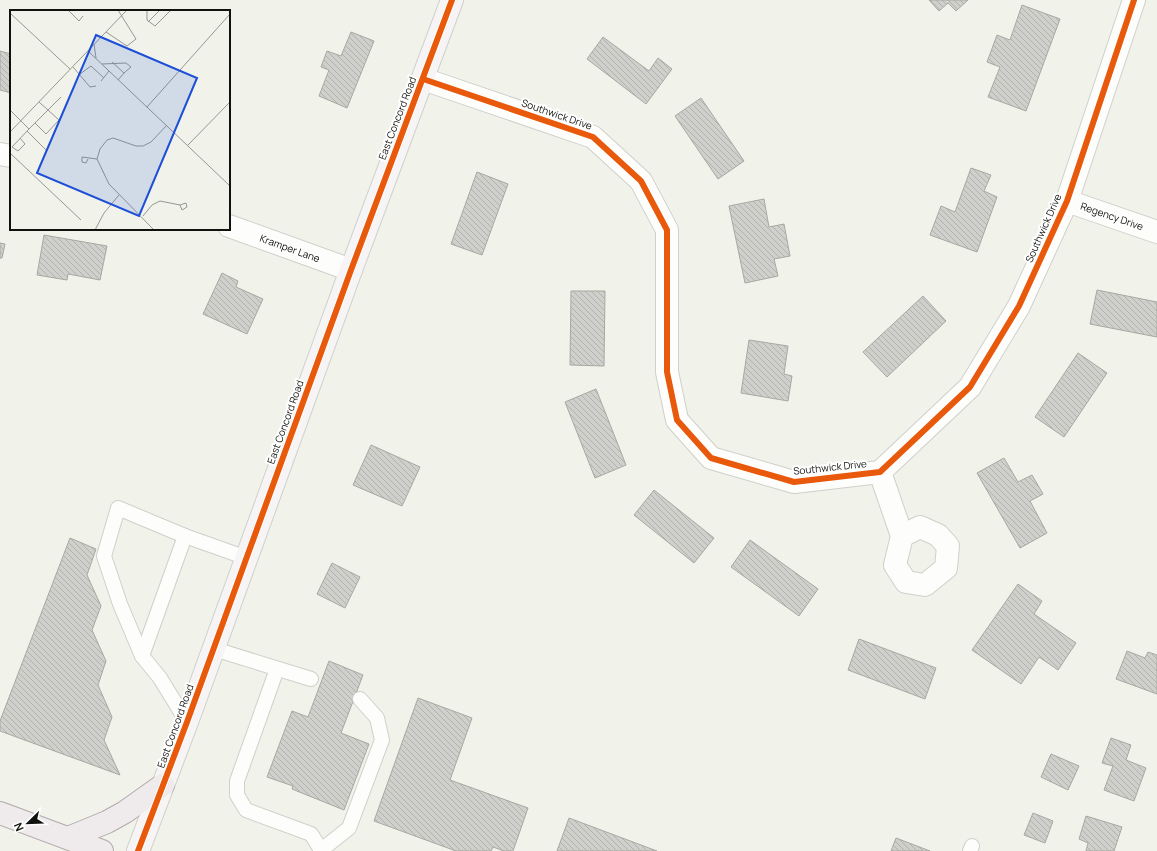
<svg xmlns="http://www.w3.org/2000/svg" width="1157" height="851" font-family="Manrope,sans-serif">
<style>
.building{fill:url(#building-back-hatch);stroke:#a7a8a1}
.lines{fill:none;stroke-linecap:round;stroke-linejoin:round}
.lane-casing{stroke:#cfd0ca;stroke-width:16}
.street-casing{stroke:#cfd0ca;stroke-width:24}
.secondary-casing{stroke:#cfd0ca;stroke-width:24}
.primary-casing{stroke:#b3a9ac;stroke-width:24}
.lane{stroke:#fdfdfc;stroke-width:14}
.street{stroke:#fdfdfc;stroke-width:22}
.secondary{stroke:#f6f4f4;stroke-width:22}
.primary{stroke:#efeaec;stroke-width:22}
.cycleway-casing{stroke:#fff;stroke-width:8}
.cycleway{stroke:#e8590c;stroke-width:6}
.labels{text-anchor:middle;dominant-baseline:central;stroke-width:4;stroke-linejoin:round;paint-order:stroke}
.street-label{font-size:10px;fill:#10120d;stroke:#fff}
.inset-road{fill:none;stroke:#979892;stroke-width:1}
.view{fill:#1d4ed8;fill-opacity:0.15;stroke:#1d4ed8;stroke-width:2}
.inset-edge{fill:none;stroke:#10120d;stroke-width:2}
</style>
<defs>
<pattern id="building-back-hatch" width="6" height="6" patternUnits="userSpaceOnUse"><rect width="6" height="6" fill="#cfd0cb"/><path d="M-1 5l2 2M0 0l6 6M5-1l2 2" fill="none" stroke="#b1b2ad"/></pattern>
</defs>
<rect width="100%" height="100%" fill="#f1f2ea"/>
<g class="building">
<path d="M929,0H968L956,11L948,3L939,11Z"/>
<path d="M1022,5L1060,19L1026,111L988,97L1000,67L987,62L997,35L1010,40Z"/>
<path d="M351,32L374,41L347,108L319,96L329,70L321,67L327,51L341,56Z"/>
<path d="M603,37L649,71L658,58L672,69L646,104L587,59Z"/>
<path d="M0,51L11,54V93L0,90Z"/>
<path d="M701,98L744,161L718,179L675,116Z"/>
<path d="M971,168L991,175L984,191L997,197L977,252L930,235L941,206L955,212Z"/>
<path d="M477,172L508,184L482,255L451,244Z"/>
<path d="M764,199L769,227L784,224L790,256L774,259L778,276L745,283L729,206Z"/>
<path d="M44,235L107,246L100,280L68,274L67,280L37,275Z"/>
<path d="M0,243L5,244L2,258H0Z"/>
<path d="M222,273L238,281L236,287L263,299L247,334L203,314Z"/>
<path d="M1097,290L1157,302V337L1090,324Z"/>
<path d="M571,291H605L604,366L570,365Z"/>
<path d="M923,296L946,321L887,377L863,352Z"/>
<path d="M749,340L788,346L784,374L792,376L788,401L741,393Z"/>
<path d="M1078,353L1107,373L1064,437L1035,417Z"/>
<path d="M596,389L626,465L595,478L565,402Z"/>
<path d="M371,445L420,467L402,506L353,485Z"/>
<path d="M1004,458L1018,482L1032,475L1043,494L1030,501L1047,533L1020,548L977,473Z"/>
<path d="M654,490L714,538L694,563L634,515Z"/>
<path d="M70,538L96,549L87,575L101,606L92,630L106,661L98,685L112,717L104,740L120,775L0,731V721Z"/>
<path d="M750,540L818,589L799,616L731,567Z"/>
<path d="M332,563L360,577L345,608L317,594Z"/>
<path d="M1018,584L1042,601L1034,614L1076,643L1058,670L1039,657L1021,684L972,650Z"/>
<path d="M859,639L936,668L925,699L848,670Z"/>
<path d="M1127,651L1145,658L1148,652L1157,655V694L1116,679Z"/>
<path d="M329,661L363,675L341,733L369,744L344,810L292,789L293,786L267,777L292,711L308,717Z"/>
<path d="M418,698L472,718L450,780L528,808L513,851H504L493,847L491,851H456L374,821Z"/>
<path d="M1111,738L1131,745L1126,760L1146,768L1134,801L1104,790L1113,766L1102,763Z"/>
<path d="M1051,754L1079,766L1068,790L1041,777Z"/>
<path d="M1033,813L1053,821L1045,843L1024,835Z"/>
<path d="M1086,816L1122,827L1114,851H1086L1088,843L1079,839Z"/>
<path d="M569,818L657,851H557Z"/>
<path d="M896,838L930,851H891Z"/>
</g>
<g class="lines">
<g class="lane-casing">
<g id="lane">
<path d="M185,536L118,508L104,556L120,604L142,656L160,678L187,722"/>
<path d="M214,649L311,679"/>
<path d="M142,656L185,536L247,558"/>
<path d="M277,669L237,781V795L246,810L311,834L321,850"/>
<path d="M320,851L349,828L382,740L377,718L360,699"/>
<path d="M970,851L972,846"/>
</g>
</g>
<g class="street-casing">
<g id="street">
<path d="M423,79L593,137L641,181L667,230V372L677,420L711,458L794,482L880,472L970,387L1019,306L1067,201L1134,0"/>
<path d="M0,154L11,156"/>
<path d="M1067,201L1157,232"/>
<path d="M229,226L351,270"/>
<path d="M880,472L902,536L895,565L906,582L925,585L946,568L948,546L938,535L920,527L902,536"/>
</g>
</g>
<g class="secondary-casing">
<path id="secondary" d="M138,851L187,722L351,270L452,0"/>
</g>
<g class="primary-casing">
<g id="primary">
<path d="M0,813L102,851"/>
<path d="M68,838L107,822L125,812L163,785"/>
</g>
</g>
<use href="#lane" class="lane"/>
<use href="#street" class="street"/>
<use href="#secondary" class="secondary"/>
<use href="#primary" class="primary"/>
<g class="cycleway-casing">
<g id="cycleway">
<path d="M423,79L593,137L641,181L667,230V372L677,420L711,458L794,482L880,472L970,387L1019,306L1067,201L1134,0"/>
<path d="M138,851L187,722L351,270L452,0"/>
</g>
</g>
<use href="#cycleway" class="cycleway"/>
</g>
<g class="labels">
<g class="street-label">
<text transform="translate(557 114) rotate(19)">Southwick Drive</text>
<text transform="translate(397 118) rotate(-69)">East Concord Road</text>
<text transform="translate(1112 216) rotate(19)">Regency Drive</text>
<text transform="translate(1043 228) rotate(-66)">Southwick Drive</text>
<text transform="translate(290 248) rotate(20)">Kramper Lane</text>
<text transform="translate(285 422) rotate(-70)">East Concord Road</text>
<text transform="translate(830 467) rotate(-6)">Southwick Drive</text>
<text transform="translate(175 726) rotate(-70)">East Concord Road</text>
</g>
</g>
<g transform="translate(10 10)">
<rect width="220" height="220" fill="#f1f2ea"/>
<path class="inset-road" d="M58,0L69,11L73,6M137,0V10L145,16L161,0M0,3L60,59M138,12L150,0M96,22L117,36L126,29L108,0M84,34L86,48M78,41L220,176M102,52L114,63L108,70M92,54L116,53L121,57L114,63M63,57L80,77L86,76M70,64L81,56L94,68M91,71L99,61M137,97L220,4M0,100L19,119L2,137L8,141L15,134L10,128M25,113L36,124L49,110L38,100L51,87M19,119L38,100L29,92M17,121L37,141M0,122L117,0M178,135L220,92M0,143L71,210M78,149L76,153L72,152V147L87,149M133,206L142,195L150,191L170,195L176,193L177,197L172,200L170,195M85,220L94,203L109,185M144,220L99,174L87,149L90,139L97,130L103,128L126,136H133L141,132L157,115"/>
<path class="view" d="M86,25L187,68L129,206L27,163Z"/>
<rect width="220" height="220" class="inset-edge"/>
</g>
<g transform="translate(28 823) rotate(247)" stroke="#ffffff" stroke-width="3" paint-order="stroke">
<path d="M0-3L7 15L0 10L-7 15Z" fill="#10120d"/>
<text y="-6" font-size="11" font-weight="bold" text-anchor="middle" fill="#10120d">N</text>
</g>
</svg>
